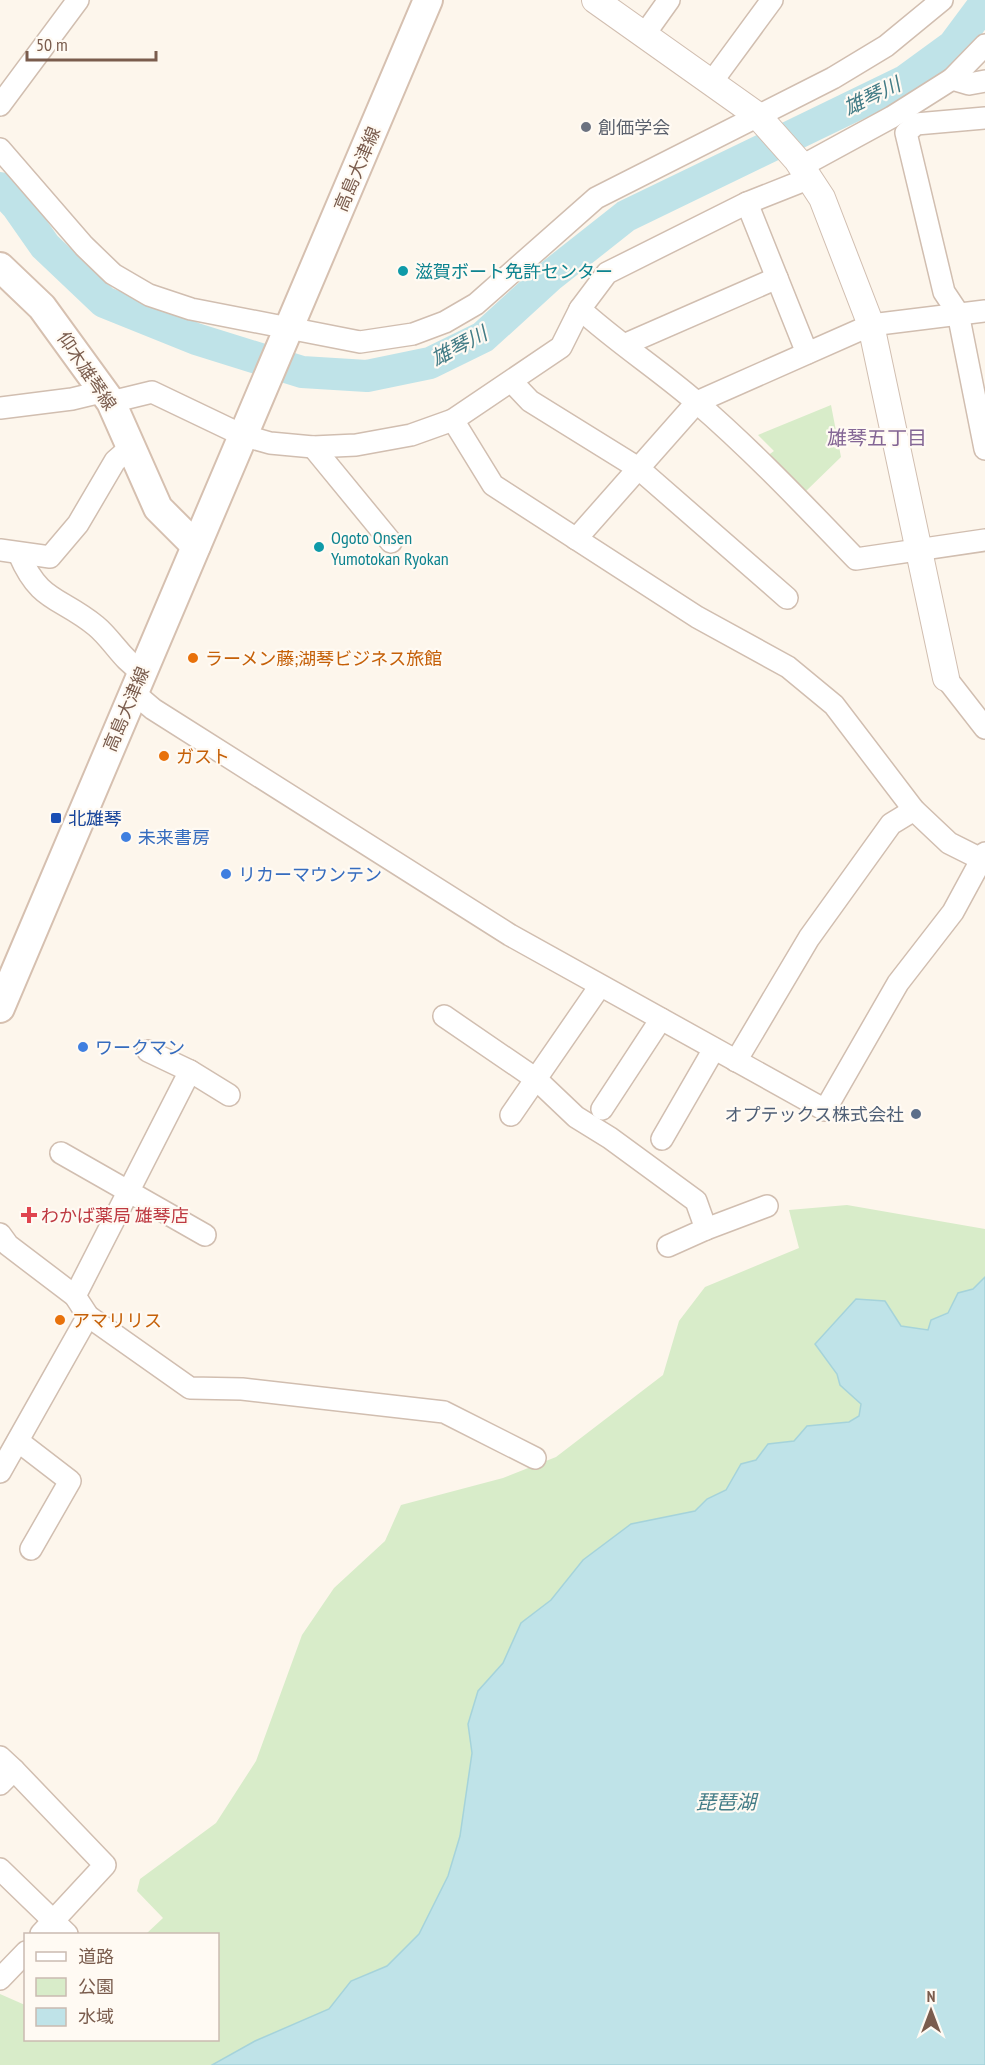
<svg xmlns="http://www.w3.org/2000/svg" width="985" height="2065" font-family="'PT Sans Narrow','Noto Sans JP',sans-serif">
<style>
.green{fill:#d8ecc9}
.water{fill:#bfe3e8;stroke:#a5d3da;stroke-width:1.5}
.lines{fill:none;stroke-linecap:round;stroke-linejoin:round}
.river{stroke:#bfe3e8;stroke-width:32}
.minor-casing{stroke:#d1beb0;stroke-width:24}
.tertiary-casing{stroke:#d1beb0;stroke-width:28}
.secondary-casing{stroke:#d6c0b0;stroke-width:32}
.minor{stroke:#fff;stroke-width:21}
.tertiary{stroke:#fff;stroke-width:26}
.secondary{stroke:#fff;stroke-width:28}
.worship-dot{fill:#6b7280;stroke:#fffaf3;stroke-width:2}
.culture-dot{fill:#0f9aa8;stroke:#fffaf3;stroke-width:2}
.food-dot{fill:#e8710a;stroke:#fffaf3;stroke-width:2}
.transit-dot{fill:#1a4fb4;stroke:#fffaf3;stroke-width:2}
.shop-dot{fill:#3f7fe0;stroke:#fffaf3;stroke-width:2}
.service-dot{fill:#5c6f8a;stroke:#fffaf3;stroke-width:2}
.health-dot{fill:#e0444e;stroke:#fffaf3;stroke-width:2}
.labels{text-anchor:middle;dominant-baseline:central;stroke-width:4.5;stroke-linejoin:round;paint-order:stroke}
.worship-label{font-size:18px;fill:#5b616d;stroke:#fffaf3;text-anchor:start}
.street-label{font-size:18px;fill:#7a5c4d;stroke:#fffaf3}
.culture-label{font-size:18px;fill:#0d838f;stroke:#fffaf3;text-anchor:start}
.food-label{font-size:18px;fill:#c56008;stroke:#fffaf3;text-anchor:start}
.transit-label{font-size:18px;fill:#164399;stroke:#fffaf3;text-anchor:start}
.shop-label{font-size:18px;fill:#366cbe;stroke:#fffaf3;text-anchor:start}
.service-label{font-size:18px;fill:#4e5e75;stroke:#fffaf3;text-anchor:end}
.health-label{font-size:18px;fill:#be3a42;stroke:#fffaf3;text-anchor:start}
.water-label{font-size:20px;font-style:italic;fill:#437c86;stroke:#fffaf3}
.neighbourhood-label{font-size:20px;fill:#846695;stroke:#fffaf3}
</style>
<rect width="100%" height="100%" fill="#fdf6ec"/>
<g class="green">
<path d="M831,405L841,457L804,493L767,456L774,451L758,435Z"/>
<path d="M847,1205L985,1229V1277L973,1289L958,1293L948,1314L931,1320L929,1330L901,1326L885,1301L815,1344L837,1374L840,1385L861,1404L859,1416L849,1422L807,1426L794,1441L768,1444L756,1460L741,1464L726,1490L707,1499L695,1511L631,1524L583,1560L551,1600L521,1623L503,1663L478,1691L468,1724L472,1753L460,1836L448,1876L419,1934L387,1966L351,1981L329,2009L255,2041L212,2065H0V1994L25,2005L26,2040H218V1934H146L163,1918L137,1891L140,1879L216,1823L256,1761L302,1635L334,1588L385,1541L401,1505L503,1478L556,1457L663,1375L679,1321L705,1287L799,1248L789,1210Z"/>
</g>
<path class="water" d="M985,1277V2065H212L255,2041L329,2009L351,1981L387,1966L419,1934L448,1876L460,1836L472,1753L468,1724L478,1691L503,1663L521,1623L551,1600L583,1560L631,1524L695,1511L707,1499L726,1490L741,1464L756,1460L768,1444L794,1441L807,1426L849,1422L859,1416L861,1404L840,1385L837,1374L815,1344L856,1299L885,1301L901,1326L928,1330L931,1320L948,1313L958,1293L973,1289Z"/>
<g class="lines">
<path class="river" d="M0,188L17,206L45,246L104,302L196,339L302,372L367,376L430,363L483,337L550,276L626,216L905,81L953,46L985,3"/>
<g class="minor-casing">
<g id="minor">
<path d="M644,35L669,0"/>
<path d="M952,79L969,84L985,81"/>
<path d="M711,83L772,0"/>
<path d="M0,105L78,0"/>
<path d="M985,118L916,124L906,133L944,292L958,313L985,449"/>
<path d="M0,149L84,246L113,274L149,295L191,309L360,342L413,334L445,322L476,304L596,198L833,78L886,46L942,0"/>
<path d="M802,166L892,117L952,79L985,45"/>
<path d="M747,203L807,353"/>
<path d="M580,309C616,342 658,369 695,401C752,450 804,505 856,559L985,540"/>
<path d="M626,344L777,278"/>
<path d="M512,382L530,401L638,468L787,598"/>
<path d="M111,402L152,392L242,435L270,443L313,447L356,445L411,435L453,420L561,347L580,309L607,273L747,203L810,178"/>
<path d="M0,408L72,399L101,392"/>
<path d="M453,420L493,485L697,617L788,667L834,705L914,810L949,843L985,861"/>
<path d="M313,447L391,542"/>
<path d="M576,539L697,402L871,325L985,311"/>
<path d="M0,550L50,557L78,524L115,461L131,447"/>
<path d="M19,554C40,603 59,596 96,626C113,640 122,660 142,672"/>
<path d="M946,678L985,728"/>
<path d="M133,692L153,709L510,935L825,1110L898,983L953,912L985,853"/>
<path d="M444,1016L536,1079L576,1117L610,1138L696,1201L706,1229L767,1206"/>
<path d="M148,1051L190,1071"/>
<path d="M736,1061L809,938L891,824L914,810"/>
<path d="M602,1109L661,1019"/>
<path d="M511,1115L600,986"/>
<path d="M662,1139L714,1049"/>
<path d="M61,1153L205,1235"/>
<path d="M0,1234L8,1245L75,1296L88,1316L190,1388L242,1389L444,1412L535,1458"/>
<path d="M668,1246L706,1229"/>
<path d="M75,1296L190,1071L229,1095"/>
<path d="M18,1441L70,1481L31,1549"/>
<path d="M0,1472L88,1316"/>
<path d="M0,1757L14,1770L0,1784"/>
<path d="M14,1770L105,1865L41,1934"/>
<path d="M0,1869L67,1934"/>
<path d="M0,1979L26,1952"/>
</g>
</g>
<g class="tertiary-casing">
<path id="tertiary" d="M595,0L757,115L797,160L822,198L871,325L946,678"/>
</g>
<g class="secondary-casing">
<g id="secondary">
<path d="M0,267L42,307L111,402L158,508L196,546"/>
<path d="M0,1008L428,0"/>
</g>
</g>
<use href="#minor" class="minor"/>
<use href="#tertiary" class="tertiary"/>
<use href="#secondary" class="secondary"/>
</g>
<circle class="worship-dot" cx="586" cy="127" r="6"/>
<g class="culture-dot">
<circle cx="403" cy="271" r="6"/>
<circle cx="319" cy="547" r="6"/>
</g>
<g class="food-dot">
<circle cx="193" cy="658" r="6"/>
<circle cx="164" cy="756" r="6"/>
<circle cx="60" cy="1320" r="6"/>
</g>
<rect class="transit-dot" x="50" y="812" width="12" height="12" rx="3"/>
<g class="shop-dot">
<circle cx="126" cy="837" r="6"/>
<circle cx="226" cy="874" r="6"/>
<circle cx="83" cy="1047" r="6"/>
</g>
<circle class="service-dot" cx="916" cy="1114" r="6"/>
<path class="health-dot" d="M26 1206h6v6h6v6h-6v6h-6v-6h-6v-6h6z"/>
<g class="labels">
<g class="worship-label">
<text x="598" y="127">創価学会</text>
</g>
<g class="street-label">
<text transform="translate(357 169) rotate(-67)">高島大津線</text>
<text transform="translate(87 371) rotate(56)">仰木雄琴線</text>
<text transform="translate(126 709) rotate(-67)">高島大津線</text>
</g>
<g class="culture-label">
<text x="415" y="271">滋賀ボート免許センター</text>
<text x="331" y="537">Ogoto Onsen<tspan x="331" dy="21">Yumotokan Ryokan</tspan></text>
</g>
<g class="food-label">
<text x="205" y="658">ラーメン藤;湖琴ビジネス旅館</text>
<text x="176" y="756">ガスト</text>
<text x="72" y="1320">アマリリス</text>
</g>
<g class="transit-label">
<text x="68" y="818">北雄琴</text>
</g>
<g class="shop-label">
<text x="138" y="837">未来書房</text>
<text x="238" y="874">リカーマウンテン</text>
<text x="95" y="1047">ワークマン</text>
</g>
<g class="service-label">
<text x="904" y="1114">オプテックス株式会社</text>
</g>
<g class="health-label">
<text x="41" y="1215">わかば薬局 雄琴店</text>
</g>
<g class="water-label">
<text transform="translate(872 96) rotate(-26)">雄琴川</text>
<text transform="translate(459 346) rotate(-28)">雄琴川</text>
<text x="726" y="1802">琵琶湖</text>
</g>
<g class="neighbourhood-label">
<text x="877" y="438">雄琴五丁目</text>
</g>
</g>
<rect x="24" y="1933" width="195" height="108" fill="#fffaf3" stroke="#cabbb1" stroke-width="1.5"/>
<rect x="36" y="1952" width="30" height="9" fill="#ffffff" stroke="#cabbb1" stroke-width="1.5"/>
<text x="78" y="1963" font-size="18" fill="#7a5c4d">道路</text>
<rect x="36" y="1978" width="30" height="18" fill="#d8ecc9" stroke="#cabbb1" stroke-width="1.5"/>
<text x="78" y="1993" font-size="18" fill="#7a5c4d">公園</text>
<rect x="36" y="2008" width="30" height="18" fill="#bfe3e8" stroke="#cabbb1" stroke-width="1.5"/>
<text x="78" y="2023" font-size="18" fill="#7a5c4d">水域</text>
<g transform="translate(931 2011)" stroke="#fffaf3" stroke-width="4.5" paint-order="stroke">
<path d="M0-4.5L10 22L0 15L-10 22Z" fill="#7a5c4d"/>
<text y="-9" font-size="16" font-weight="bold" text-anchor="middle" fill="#7a5c4d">N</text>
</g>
<path d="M27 51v9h129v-9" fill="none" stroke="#7a5c4d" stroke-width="3"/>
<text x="36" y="51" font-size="18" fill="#7a5c4d" stroke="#fffaf3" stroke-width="4.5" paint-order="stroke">50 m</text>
</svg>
